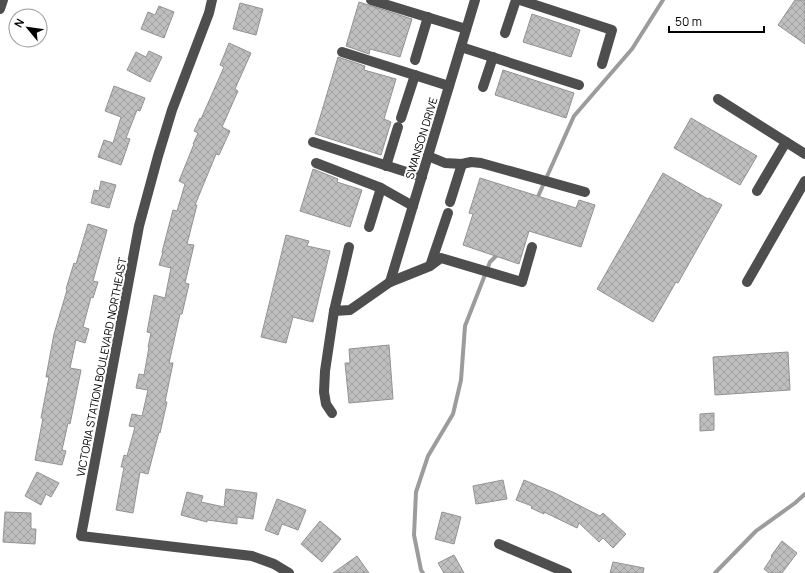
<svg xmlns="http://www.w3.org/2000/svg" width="805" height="573" font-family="Manrope,sans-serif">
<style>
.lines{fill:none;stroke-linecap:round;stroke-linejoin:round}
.stream{stroke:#9c9c9c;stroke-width:4}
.building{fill:url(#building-cross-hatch);stroke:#929292}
.minor{stroke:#4e4e4e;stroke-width:10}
.labels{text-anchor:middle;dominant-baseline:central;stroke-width:4;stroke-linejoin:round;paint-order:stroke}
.street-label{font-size:11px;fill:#000;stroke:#fff}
</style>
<defs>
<pattern id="building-cross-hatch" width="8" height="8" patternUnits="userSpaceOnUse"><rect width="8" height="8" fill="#bebebe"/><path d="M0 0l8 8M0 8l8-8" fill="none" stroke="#a2a2a2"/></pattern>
</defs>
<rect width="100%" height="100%" fill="#fff"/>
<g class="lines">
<g class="stream">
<path d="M536,201L574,116L632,49L663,0"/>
<path d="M423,573L421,570L414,535L416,492L428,456L453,414L461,380L465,326L490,262L499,253"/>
<path d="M715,573L756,531L795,503L805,494"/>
</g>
</g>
<g class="building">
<path d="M795,0H805V44L778,25Z"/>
<path d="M359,2L412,19L400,57L370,49L369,54L346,46Z"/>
<path d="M240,3L263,9L256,35L233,29Z"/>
<path d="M159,6L174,12L164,38L141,29L148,12L155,15Z"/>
<path d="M532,14L580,30L571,57L523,42Z"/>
<path d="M229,43L251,53L235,89L238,91L222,127L230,131L219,155L216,154L195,205H197L187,244L194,245L185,283L189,284L182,314H180L169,363H173L165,402H167L160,433L159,432L148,474L140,472L133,513L116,510L124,467H121L124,455L127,456L135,427L129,426L132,414L142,416L148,390L136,388L139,374L144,375L149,347H148L151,333L147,332L154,295L165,298L171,268L159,265L163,252H162L173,210L177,211L185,184L179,181L194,144H193L198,133L194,131L200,118L201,119L224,67L220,65Z"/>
<path d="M149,51L162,57L150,82L127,70L136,52L146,57Z"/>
<path d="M338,57L365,66L364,70L396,79L384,119L391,122L381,155L315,134Z"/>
<path d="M503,70L574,93L566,118L495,95Z"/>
<path d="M114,86L145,98L140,111L137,110L126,138L130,139L121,165L98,157L104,140L113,143L121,117L105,111Z"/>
<path d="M691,118L757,156L740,185L674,148Z"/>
<path d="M313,169L338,179L337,182L362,190L350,227L300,211Z"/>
<path d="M663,173L708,199L709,198L722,205L678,283L676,282L653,322L597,289Z"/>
<path d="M480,178L576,208L579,200L595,205L581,247L529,231L519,264L463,245L473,214L469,213Z"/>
<path d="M101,181L116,185L109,208L91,203L94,190L99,191Z"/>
<path d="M88,224L107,230L93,281L98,282L93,298L91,297L83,327L89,329L85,343L76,340L70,368L81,370L70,424L68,423L62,450L66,451L62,465L35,460L43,418H41L49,377H46L54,334L67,290L66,289L74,263L76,264Z"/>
<path d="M286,235L309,241L307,246L330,251L313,322L293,317L286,343L261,337Z"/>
<path d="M389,345L393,399L349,403L345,363H350L349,349Z"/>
<path d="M788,352L790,390L715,395L713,357Z"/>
<path d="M714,413V430L700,431V414Z"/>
<path d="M37,472L59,483L51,497L46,494L41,505L25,496Z"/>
<path d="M503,480L507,499L476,504L473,486Z"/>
<path d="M524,480L555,493L600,516L603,513L626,534L613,548L603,538L599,542L579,523L577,528L544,512V514L531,508L532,506L516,500Z"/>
<path d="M226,489L257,493L253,519L237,517V524L207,520V522L181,515L187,492L203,496L201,502L224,507Z"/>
<path d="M277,499L306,510L298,530L282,524L278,535L265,530Z"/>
<path d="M5,512L31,513V529H36L35,544L3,542Z"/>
<path d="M442,512L461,517L454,544L435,539Z"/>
<path d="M320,521L341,539L322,562L301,544Z"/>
<path d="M782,541L797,553L782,573H769L764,569L772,557L771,556Z"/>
<path d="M454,555L464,573H444L438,563Z"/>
<path d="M357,556L369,573H333Z"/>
<path d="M613,562L644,568L643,573H610Z"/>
</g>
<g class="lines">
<g class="minor">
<path d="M212,0L209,13L172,110L158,156L139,226L81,536L252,556L274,564L289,573"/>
<path d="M371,0L466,29"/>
<path d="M520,0L612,30L602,64"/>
<path d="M0,9L3,0"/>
<path d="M505,33L516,0"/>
<path d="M461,47L579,85"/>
<path d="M342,52L449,86"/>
<path d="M415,60L428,17"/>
<path d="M483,87L493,57"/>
<path d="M718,99L805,154"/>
<path d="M401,118L415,75"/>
<path d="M313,142L422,177"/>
<path d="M428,156L445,163L462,164L471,162L481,163L585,192"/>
<path d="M316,163L381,188L413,206"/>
<path d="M386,166L398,127"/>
<path d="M757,191L786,142"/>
<path d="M450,202L462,164"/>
<path d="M369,227L381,188"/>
<path d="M349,247L334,311L350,310L390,282L430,266L448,213"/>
<path d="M430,266L441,258L522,282L532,247"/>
<path d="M390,282L475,0"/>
<path d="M747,282L805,181"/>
<path d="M332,413L326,404L324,392L325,371L334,311"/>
<path d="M499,544L567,573"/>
</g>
</g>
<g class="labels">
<g class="street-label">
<text transform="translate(421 138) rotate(-73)">SWANSON DRIVE</text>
<text transform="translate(101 367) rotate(-79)">VICTORIA STATION BOULEVARD NORTHEAST</text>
</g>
</g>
<g transform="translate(28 28) rotate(299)"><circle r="19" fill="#ffffff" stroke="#999999"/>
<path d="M0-3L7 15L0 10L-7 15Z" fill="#000000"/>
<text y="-6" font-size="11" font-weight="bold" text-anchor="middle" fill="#000000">N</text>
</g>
<path d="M669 26v6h95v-6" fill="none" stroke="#000000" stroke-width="2"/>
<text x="675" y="26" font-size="12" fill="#000000" stroke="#ffffff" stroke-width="3" paint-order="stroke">50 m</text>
</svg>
